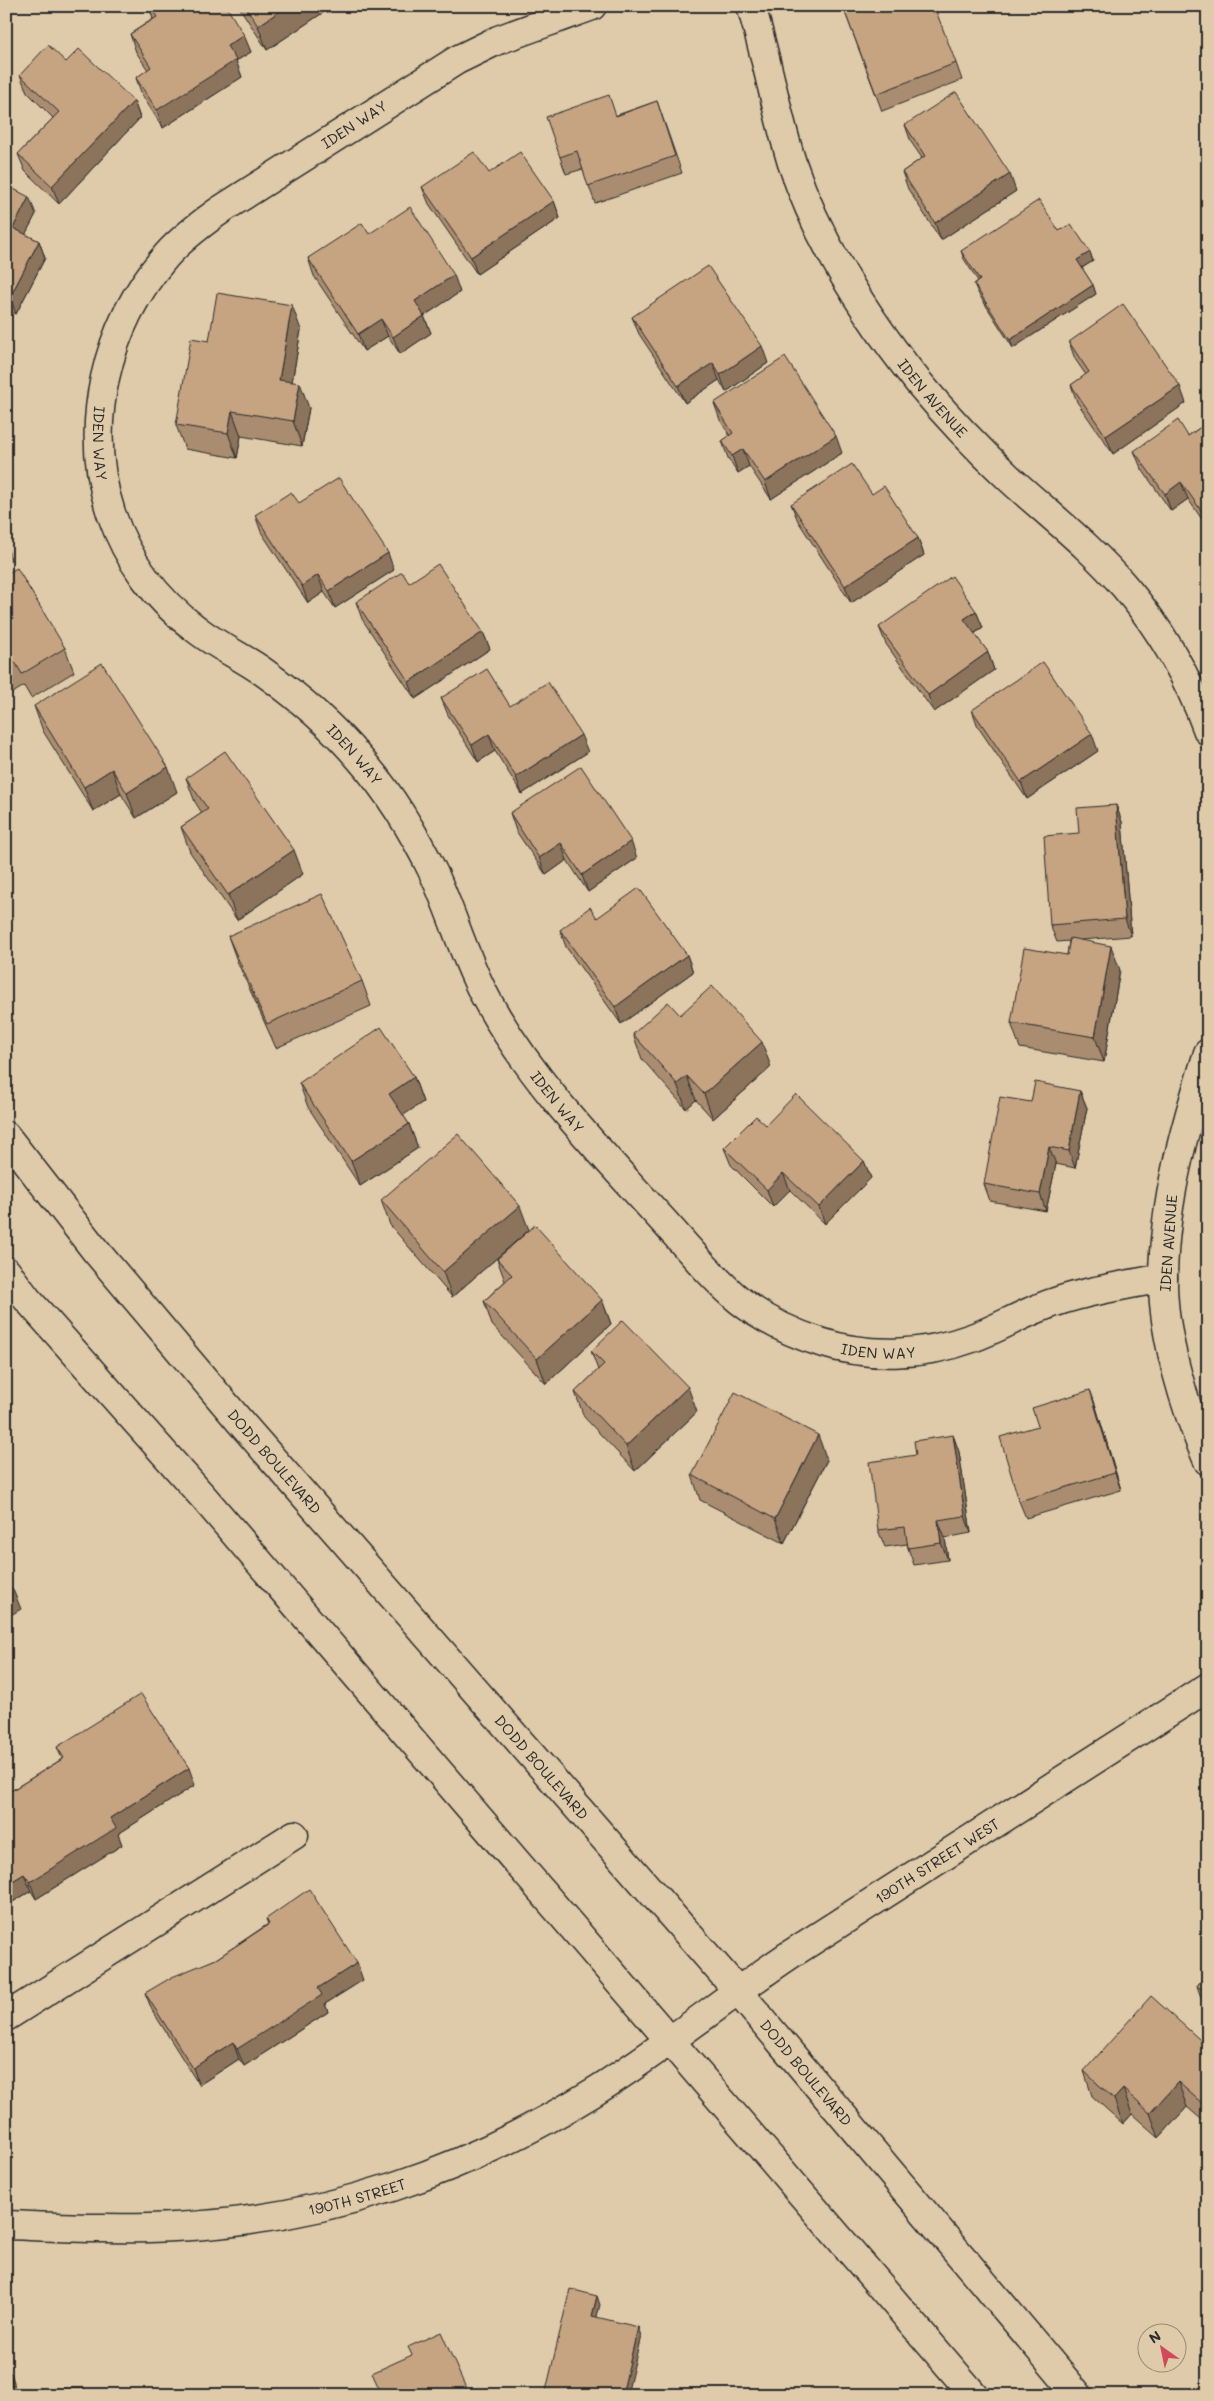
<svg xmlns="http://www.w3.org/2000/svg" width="1214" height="2401" font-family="Mali,sans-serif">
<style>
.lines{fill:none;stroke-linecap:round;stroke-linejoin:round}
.street-casing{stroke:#2b2b2b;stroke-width:31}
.secondary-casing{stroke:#2b2b2b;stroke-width:31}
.street{stroke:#dfcbaa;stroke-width:28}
.secondary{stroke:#dfcbaa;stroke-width:28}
.wall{fill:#aa8d70;stroke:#2b2b2b}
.shaded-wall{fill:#8b735b;stroke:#2b2b2b}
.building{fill:#c6a482;stroke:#2b2b2b}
.labels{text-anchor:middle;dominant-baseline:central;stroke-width:4.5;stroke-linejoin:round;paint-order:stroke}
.street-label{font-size:15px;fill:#2b2b2b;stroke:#dfcbaa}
</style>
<rect width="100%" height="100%" fill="#dfcbaa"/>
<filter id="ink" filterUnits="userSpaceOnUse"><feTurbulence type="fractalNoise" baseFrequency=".02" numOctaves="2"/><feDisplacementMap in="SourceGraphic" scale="10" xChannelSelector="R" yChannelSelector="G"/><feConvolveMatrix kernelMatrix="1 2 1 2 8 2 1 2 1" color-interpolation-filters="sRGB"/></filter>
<g filter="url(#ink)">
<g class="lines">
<g class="street-casing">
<g id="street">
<path id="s1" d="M592,6L498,40L457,60L222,209C202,223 182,238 166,256C106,325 82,425 111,513C127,559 156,600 196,629C217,646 243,657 265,673C300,698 332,726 360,759C390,793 414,833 434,874C453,915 465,960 487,1000C531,1080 596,1147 657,1214C684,1243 709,1275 739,1300C763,1319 791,1333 820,1342C869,1358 923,1356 972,1338C995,1330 1016,1317 1039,1308C1078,1292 1121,1286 1163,1278"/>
<path id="s2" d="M751,6C767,58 776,112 792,163C819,244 866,317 919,383C947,417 978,449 1010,479C1048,514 1090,546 1125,587C1161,629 1189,679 1208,731"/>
<path d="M1208,1053C1185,1126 1164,1200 1163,1277C1162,1334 1185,1409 1208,1461"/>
<path d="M6,2017L294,1835"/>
</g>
</g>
<g class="secondary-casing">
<g id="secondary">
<path id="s3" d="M6,1136L95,1250L242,1424L737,1990L1078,2395"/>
<path d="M6,1271L27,1299L205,1499L974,2395"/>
<path id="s4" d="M6,2225C62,2227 118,2230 174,2227C327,2220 464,2172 594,2092C662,2050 725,1998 791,1954L1208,1687"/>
</g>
</g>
<use href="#street" class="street"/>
<use href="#secondary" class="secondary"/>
</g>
<g class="wall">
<path d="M149,6H226L251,52L236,61L242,77L163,128L142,95L136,78L148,70L136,52L130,34L153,19Z"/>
<path d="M239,6H333L267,50L241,10Z"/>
<path d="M843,7L956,63L962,80L882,111Z"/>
<path d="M66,62L134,101L140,118L59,204L25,171L18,154L53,118L27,92L20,75Z"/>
<path d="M657,101L682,173L595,203L583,169L566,174L560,157L617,115Z"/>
<path d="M905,125L1016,191L941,240L908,189L902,172L922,158L911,142Z"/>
<path d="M489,173L554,201L560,218L477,274L429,204L422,187Z"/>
<path d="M6,185L36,214L25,234L39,241L45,258L16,314L6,309Z"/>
<path d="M1059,231L1090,252L1093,261L1082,268L1093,285L1096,294L1013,348L978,293L974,284L978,281L964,259L961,251Z"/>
<path d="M369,234L460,292L424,316L431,333L400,354L388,336L364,351L314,276L308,258Z"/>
<path d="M632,317L768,363L726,392L719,380L685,403L639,334Z"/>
<path d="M301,330L292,382L309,408L302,446L241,436L237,458L185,449L176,425L209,341Z"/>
<path d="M1069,342L1186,403L1113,454L1077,402L1071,385L1086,375L1075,359Z"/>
<path d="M714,403L842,453L771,499L749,466L738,473L728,458L722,441L730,436L720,420Z"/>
<path d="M1208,422V528L1188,499L1171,511L1141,468L1134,451L1188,436Z"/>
<path d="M872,494L918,538L924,555L851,603L798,521L791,504Z"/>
<path d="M299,503L394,570L335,608L324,592L308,603L261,532L255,515Z"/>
<path d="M6,542L11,560L6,561Z"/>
<path d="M6,574L65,648L74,672L31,698L24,686L6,697Z"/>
<path d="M409,583L483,632L490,649L415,699L362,619L356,602Z"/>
<path d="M976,611L983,628L974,634L988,652L994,670L934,712L886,644L879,627Z"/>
<path d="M441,698L510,706L588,752L522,794L495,751L478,762L448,715Z"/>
<path d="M34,706L177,792L136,818L121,794L93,811L43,731Z"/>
<path d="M972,710L1098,751L1027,799L978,727Z"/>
<path d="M186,778L303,874L237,920L190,852L181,827L202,813L195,802Z"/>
<path d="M1116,805L1122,822L1131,936L1081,940L1120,970L1104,1062L1020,1048L1011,1023L1067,955L1069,941L1057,942L1050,925L1079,833Z"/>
<path d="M510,813L637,858L588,892L567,860L546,875L516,831Z"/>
<path d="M597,918L687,955L693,972L621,1024L566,947L560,930Z"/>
<path d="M228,936L362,981L371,1006L276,1048L237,961Z"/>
<path d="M680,1015L771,1067L713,1119L696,1100L686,1109L642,1059L633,1034Z"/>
<path d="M414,1077L423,1102L403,1115L409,1124L418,1148L360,1186L308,1107L299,1083Z"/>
<path d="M1080,1091L1087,1108L1075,1168L1056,1164L1046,1211L990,1201L984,1184L1031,1102Z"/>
<path d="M766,1125L864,1161L871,1178L825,1224L790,1190L773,1207L731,1165L724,1148Z"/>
<path d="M381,1200L529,1230L452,1297L390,1225Z"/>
<path d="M497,1259L602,1300L611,1324L546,1384L492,1325L484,1301L505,1281Z"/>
<path d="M591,1351L697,1412L635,1471L584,1417L575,1392L598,1370Z"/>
<path d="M1090,1390L1096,1407L1121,1490L1026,1518L1019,1501L1038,1426Z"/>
<path d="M953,1435L959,1452L971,1533L945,1538L948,1560L914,1565L908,1548L907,1544L885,1547L878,1530L916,1455Z"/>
<path d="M827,1460L784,1543L700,1500L692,1475Z"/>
<path d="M57,1747L195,1785L118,1834L122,1845L36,1899L31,1891L6,1906V1794L62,1759Z"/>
<path d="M266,1919L363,1980L325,2004L328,2012L244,2066L239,2059L199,2085L152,2010L145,1993L216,1959L268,1924Z"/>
<path d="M1208,1972V2006L1203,2003L1197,1986Z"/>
<path d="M1208,2047V2125L1187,2107L1159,2138L1132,2114L1123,2124L1092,2096L1084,2071Z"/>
</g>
<g class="shaded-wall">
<path d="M287,6H333L267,50L258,26Z"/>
<path d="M244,35L251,52L236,61L242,77L163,128L157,110L227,46Z"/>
<path d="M134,101L140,118L59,204L52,186Z"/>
<path d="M1010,174L1016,191L941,240L935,223Z"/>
<path d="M29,197L36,214L20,245L13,228Z"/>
<path d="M554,201L560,218L477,274L471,257Z"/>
<path d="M39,241L45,258L16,314L10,297Z"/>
<path d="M1090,252L1093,261L1080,269L1077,260Z"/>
<path d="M454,275L460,292L421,318L415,301Z"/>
<path d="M1093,285L1096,294L1013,348L1010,340Z"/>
<path d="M292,305L301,330L288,405L279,380Z"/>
<path d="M424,316L431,333L400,354L393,337Z"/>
<path d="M381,319L388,336L364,351L358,334Z"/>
<path d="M762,346L768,363L726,392L720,375Z"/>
<path d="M713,363L719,380L685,403L678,386Z"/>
<path d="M300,383L309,408L302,446L293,421Z"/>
<path d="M1180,386L1186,403L1113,454L1106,436Z"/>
<path d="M232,411L241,436L237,458L228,433Z"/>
<path d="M836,436L842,453L771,499L765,482Z"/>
<path d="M743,449L749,466L738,473L732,456Z"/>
<path d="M1181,482L1188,499L1171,511L1165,494Z"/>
<path d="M918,538L924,555L851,603L845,586Z"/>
<path d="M6,542L11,560L6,546Z"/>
<path d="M388,553L394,570L335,608L329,591Z"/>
<path d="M318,575L324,592L308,603L302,586Z"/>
<path d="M976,611L983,628L970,636L964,619Z"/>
<path d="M483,632L490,649L415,699L409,682Z"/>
<path d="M988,652L994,670L934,712L928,695Z"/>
<path d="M489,734L495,751L478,762L472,745Z"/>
<path d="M1092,734L1098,751L1027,799L1021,782Z"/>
<path d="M581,735L588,752L522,794L516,777Z"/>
<path d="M168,767L177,792L136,818L127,793Z"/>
<path d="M112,769L121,794L93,811L84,787Z"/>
<path d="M1116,805L1122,822L1131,936L1125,919Z"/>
<path d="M631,841L637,858L588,892L582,875Z"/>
<path d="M561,843L567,860L546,875L539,858Z"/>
<path d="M294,850L303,874L237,920L228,895Z"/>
<path d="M1111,946L1120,970L1104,1062L1095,1037Z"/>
<path d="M687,955L693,972L621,1024L615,1007Z"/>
<path d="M762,1042L771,1067L713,1119L704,1094Z"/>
<path d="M687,1076L696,1100L686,1109L677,1084Z"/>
<path d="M414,1077L423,1102L398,1119L389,1094Z"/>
<path d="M1080,1091L1087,1108L1075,1168L1069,1151Z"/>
<path d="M409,1124L418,1148L360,1186L351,1161Z"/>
<path d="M1049,1147L1056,1164L1046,1211L1040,1194Z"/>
<path d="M864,1161L871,1178L825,1224L819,1207Z"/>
<path d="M783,1173L790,1190L773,1207L767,1190Z"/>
<path d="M520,1206L529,1230L452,1297L443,1272Z"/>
<path d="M602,1300L611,1324L546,1384L537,1359Z"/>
<path d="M688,1387L697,1412L635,1471L626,1446Z"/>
<path d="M1090,1390L1096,1407L1121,1490L1115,1473Z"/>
<path d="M818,1435L827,1460L784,1543L775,1519Z"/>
<path d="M953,1435L959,1452L971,1533L965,1516Z"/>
<path d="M938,1520L945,1538L948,1560L941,1543Z"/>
<path d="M14,1592L21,1609L6,1618V1597Z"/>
<path d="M189,1768L195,1785L118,1834L122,1845L36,1899L30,1882L110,1818Z"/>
<path d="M24,1874L31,1891L6,1906V1885Z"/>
<path d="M357,1963L363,1980L325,2004L328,2012L244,2066L237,2049L318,1988Z"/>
<path d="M233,2042L239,2059L199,2085L193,2068Z"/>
<path d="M1178,2082L1187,2107L1159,2138L1150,2113Z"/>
<path d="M1123,2089L1132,2114L1123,2124L1114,2099Z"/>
<path d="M1208,2101V2117L1204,2105Z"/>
<path d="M597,2296L600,2305L595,2324L592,2316Z"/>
<path d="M638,2327L641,2336L627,2395H622Z"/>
<path d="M11,2373L14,2382L15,2395L12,2390Z"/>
</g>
<g class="building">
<path d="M150,6H226L244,35L227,46L236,60L157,110L136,78L151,67L130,34L157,17Z"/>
<path d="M245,6H287L258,26Z"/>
<path d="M844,6H934L956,63L876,94L843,7Z"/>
<path d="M48,45L66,62L79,49L134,101L52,186L18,154L59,112L20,75Z"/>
<path d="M956,92L1010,174L935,223L902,172L925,156L905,125Z"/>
<path d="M609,95L616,116L657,101L675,156L588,186L577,151L560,157L546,117Z"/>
<path d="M474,152L489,173L520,152L554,201L471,257L422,187Z"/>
<path d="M6,185L29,197L13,228L39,241L10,297L6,296Z"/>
<path d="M1039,200L1059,231L1071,224L1090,252L1077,260L1093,285L1010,340L974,284L980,280L961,251Z"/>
<path d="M410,207L454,275L415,301L424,316L393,337L381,319L358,334L308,258L362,223L369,234Z"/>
<path d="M708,266L762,346L720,375L713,363L678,386L632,317Z"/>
<path d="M217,293L292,305L279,380L300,383L293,421L232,411L228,433L176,425L191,338L209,341Z"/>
<path d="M1123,304L1180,386L1106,436L1071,385L1089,372L1069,342Z"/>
<path d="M785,357L836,436L765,482L743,449L732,456L722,441L733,433L714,403Z"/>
<path d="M1178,420L1188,436L1208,422V520L1181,482L1165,494L1134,451Z"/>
<path d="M852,464L872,494L884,486L918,538L845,586L791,504Z"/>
<path d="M339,478L388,553L329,591L318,575L302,586L255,515L291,492L299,503Z"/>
<path d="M438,564L483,632L409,682L356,602L402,572L409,583Z"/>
<path d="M17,568L65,648L22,674L15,662L6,667V574Z"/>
<path d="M952,576L976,611L964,619L988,652L928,695L879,627Z"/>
<path d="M1043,662L1092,734L1021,782L972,710Z"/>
<path d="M102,663L168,767L127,793L112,769L84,787L34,706Z"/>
<path d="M487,669L510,706L548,682L581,735L516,777L489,734L472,745L441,698Z"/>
<path d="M225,751L294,850L228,895L181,827L208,809L186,778Z"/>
<path d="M581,766L631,841L582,875L561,843L539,858L510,813Z"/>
<path d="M1116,805L1125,919L1050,925L1044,836L1079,833L1077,808Z"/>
<path d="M639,888L687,955L615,1007L560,930L590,907L597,918Z"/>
<path d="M322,894L362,981L267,1024L228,936Z"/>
<path d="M1070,938L1111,946L1095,1037L1011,1023L1024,948L1067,955Z"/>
<path d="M712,986L762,1042L704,1094L687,1076L677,1084L633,1034L668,1002L680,1015Z"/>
<path d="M381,1027L414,1077L389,1094L409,1124L351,1161L299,1083Z"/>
<path d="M1035,1082L1080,1091L1069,1151L1049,1147L1040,1194L984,1184L1000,1097L1031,1102Z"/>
<path d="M796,1094L864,1161L819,1207L783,1173L767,1190L724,1148L756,1116L766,1125Z"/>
<path d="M458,1134L520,1206L443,1272L381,1200Z"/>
<path d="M535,1225L602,1300L537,1359L484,1301L512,1275L497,1259Z"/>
<path d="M623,1320L688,1387L626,1446L575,1392L604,1364L591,1351Z"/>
<path d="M1090,1390L1115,1473L1019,1501L1000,1437L1038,1426L1032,1408Z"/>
<path d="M735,1392L818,1435L775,1519L692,1475Z"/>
<path d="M953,1435L965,1516L938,1520L941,1543L908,1548L905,1527L878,1530L869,1462L916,1455L914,1441Z"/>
<path d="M6,1579L14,1592L6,1597Z"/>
<path d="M141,1694L189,1768L110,1818L116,1828L30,1882L24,1874L6,1885V1794L64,1758L57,1747Z"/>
<path d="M309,1889L357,1963L318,1988L322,1995L237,2049L233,2042L193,2068L145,1993L172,1977L216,1959L269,1924L266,1919Z"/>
<path d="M1208,1972V1994L1197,1986Z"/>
<path d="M1151,1996L1208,2047V2101L1204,2105L1178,2082L1150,2113L1123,2089L1114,2099L1084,2071Z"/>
<path d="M570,2289L597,2296L592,2316L638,2327L622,2395H545Z"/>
<path d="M441,2332L469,2395H382L372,2373L412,2355L408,2347Z"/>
<path d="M6,2373H11L12,2390L85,2388L86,2395H6Z"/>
</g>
</g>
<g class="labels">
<g class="street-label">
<text transform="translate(354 124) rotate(-33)">IDEN WAY</text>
<text stroke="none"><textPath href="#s2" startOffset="438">IDEN AVENUE</textPath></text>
<text stroke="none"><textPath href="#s1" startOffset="701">IDEN WAY</textPath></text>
<text stroke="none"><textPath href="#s1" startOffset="1121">IDEN WAY</textPath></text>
<text stroke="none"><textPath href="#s1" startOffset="1526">IDEN WAY</textPath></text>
<text transform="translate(1168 1243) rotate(-86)">IDEN AVENUE</text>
<text stroke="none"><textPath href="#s1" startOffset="1946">IDEN WAY</textPath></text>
<text stroke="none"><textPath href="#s3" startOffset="422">DODD BOULEVARD</textPath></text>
<text stroke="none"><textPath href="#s3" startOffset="828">DODD BOULEVARD</textPath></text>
<text stroke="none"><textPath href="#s4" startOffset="1028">190TH STREET WEST</textPath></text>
<text stroke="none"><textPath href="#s3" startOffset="1232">DODD BOULEVARD</textPath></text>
<text stroke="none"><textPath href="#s4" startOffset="354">190TH STREET</textPath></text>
</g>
</g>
<rect width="1214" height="2401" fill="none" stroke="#dfcbaa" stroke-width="25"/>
<rect x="12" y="12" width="1189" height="2376" fill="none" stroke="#2b2b2b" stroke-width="2" filter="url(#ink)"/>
<g transform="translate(1162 2348) rotate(327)"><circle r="24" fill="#dfcbaa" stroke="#978b77"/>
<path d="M0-4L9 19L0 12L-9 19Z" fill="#d1495b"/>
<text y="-8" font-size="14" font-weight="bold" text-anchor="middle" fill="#2b2b2b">N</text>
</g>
</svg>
